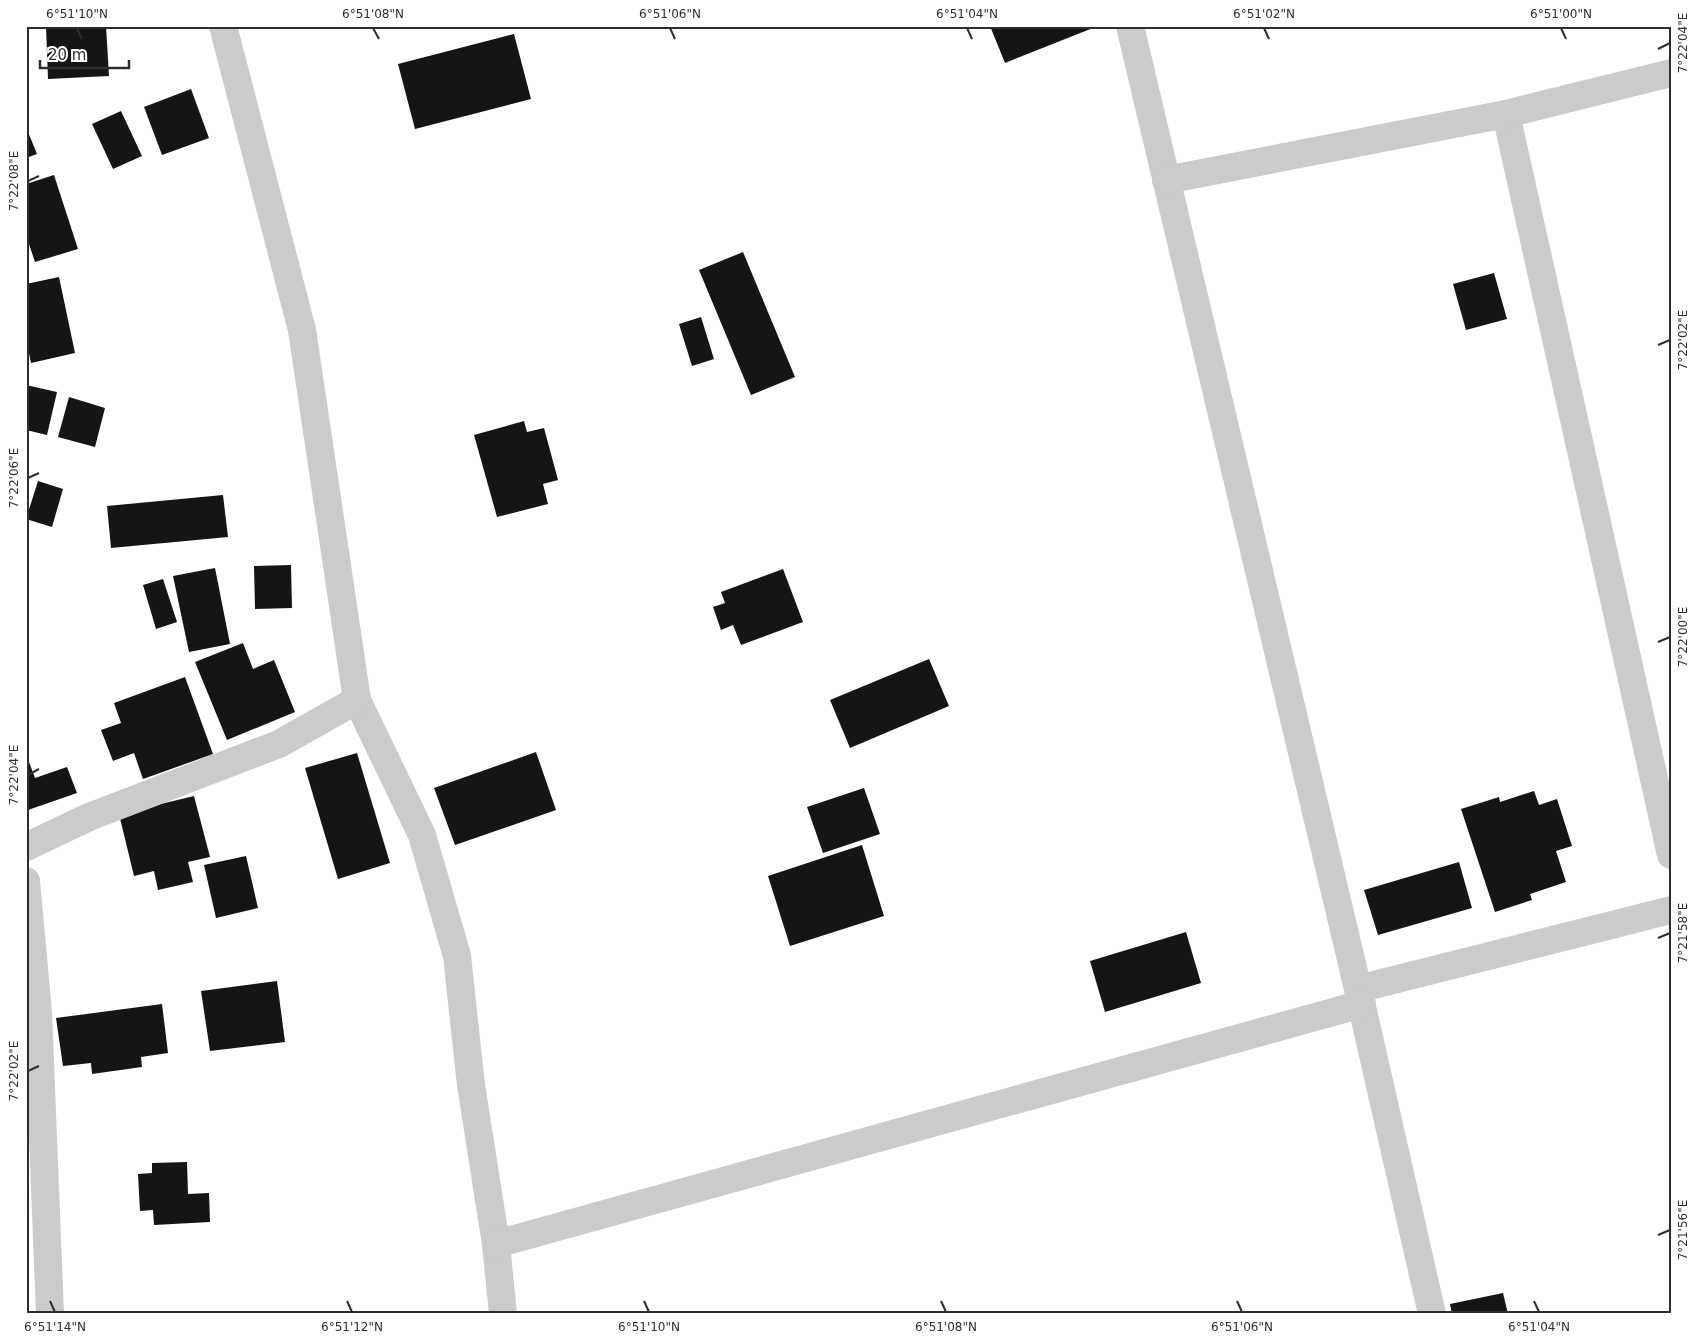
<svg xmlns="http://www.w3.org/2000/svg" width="1697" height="1340" font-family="'DejaVu Sans',sans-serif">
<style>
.building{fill:#151515}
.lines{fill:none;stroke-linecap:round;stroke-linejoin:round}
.minor{stroke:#cbcbcb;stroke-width:28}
.ticks{fill:none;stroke:#2e2e2e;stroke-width:2}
.neatline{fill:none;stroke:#2e2e2e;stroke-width:2}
.ticks-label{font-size:12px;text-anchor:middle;fill:#2e2e2e}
</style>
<rect width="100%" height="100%" fill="#fff"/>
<g class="building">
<path d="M46,26H106L109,76L48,79Z"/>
<path d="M990,26H1098L1005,63Z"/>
<path d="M514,34L531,99L415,129L398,64Z"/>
<path d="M191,89L209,138L162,155L144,107Z"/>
<path d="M121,111L142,156L113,169L92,124Z"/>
<path d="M26,127L37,154L26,158Z"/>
<path d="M54,175L78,249L35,262L26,235V184Z"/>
<path d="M743,252L795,377L751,395L699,270Z"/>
<path d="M1494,273L1507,319L1466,330L1453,284Z"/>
<path d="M59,277L75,353L31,363L26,338V284Z"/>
<path d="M701,317L714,359L692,366L679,324Z"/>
<path d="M26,385L57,392L47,435L26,430Z"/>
<path d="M69,397L105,408L95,447L58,437Z"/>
<path d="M524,421L527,432L544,428L558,480L543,484L548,504L497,517L474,435Z"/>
<path d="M38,481L63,489L52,527L26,519Z"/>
<path d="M223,495L228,537L111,548L107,506Z"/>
<path d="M291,565L292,608L255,609L254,566Z"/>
<path d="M215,568L230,644L189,652L173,576Z"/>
<path d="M783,569L803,622L741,645L733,625L721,630L713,607L725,603L721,592Z"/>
<path d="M163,579L177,622L156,629L143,585Z"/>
<path d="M243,643L253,669L274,660L295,712L227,740L195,662Z"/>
<path d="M929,659L949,706L850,748L830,700Z"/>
<path d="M185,677L213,754L143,779L134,753L113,761L101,730L121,723L114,703Z"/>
<path d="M536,752L556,810L455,845L434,788Z"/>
<path d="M357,753L390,863L338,879L305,768Z"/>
<path d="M26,754L35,778L67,767L77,793L28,810L26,806Z"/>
<path d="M864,788L880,834L823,853L807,807Z"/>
<path d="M1534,791L1539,805L1557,799L1572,846L1556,851L1566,882L1530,894L1532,900L1495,912L1461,809L1499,797L1500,802Z"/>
<path d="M194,796L210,857L188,862L193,882L158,890L154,871L134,876L119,814Z"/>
<path d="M862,845L884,916L790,946L768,876Z"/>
<path d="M246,856L258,908L216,918L204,865Z"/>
<path d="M1459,862L1472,908L1378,935L1364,890Z"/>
<path d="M1186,932L1201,983L1105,1012L1090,961Z"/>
<path d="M277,981L285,1042L210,1051L201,991Z"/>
<path d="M162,1004L168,1053L141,1057L142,1067L92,1074L91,1063L63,1066L56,1018Z"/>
<path d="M187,1162L188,1194L209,1193L210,1222L154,1225L153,1210L140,1211L138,1174L152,1173V1163Z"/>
<path d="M1503,1293L1508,1314H1452L1450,1304Z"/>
</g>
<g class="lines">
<g class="minor">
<path d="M1130,26L1358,989L1432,1314"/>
<path d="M1506,114L1671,855"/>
<path d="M1166,180L1506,114L1671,73"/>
<path d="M357,700L422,835L457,956L471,1085L496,1244L503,1314"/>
<path d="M26,847L89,817L279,744L357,700L302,330L223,26"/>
<path d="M26,881L38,1012L50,1314"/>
<path d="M1358,989L1671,910"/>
<path d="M496,1244L1362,1004"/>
</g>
</g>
<path class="ticks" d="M77,28L82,39M373,28L379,39M670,28L675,39M967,28L972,39M1264,28L1269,39M1561,28L1566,39M1658,49L1670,43M28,181L39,176M1658,345L1670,340M28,478L39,473M1658,642L1670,637M28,775L39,769M1658,938L1670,933M28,1071L39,1066M1658,1235L1670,1230M50,1301L55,1312M347,1301L352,1312M644,1301L649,1312M941,1301L946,1312M1237,1301L1242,1312M1534,1301L1539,1312"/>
<rect width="1697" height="1340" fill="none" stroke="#ffffff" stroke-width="55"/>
<path d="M40 60v8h89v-8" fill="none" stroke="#2e2e2e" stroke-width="2.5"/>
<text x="48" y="60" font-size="15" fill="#2e2e2e" stroke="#ffffff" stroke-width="4" paint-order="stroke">20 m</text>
<rect x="28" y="28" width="1642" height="1284" class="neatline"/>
<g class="ticks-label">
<text x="77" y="18">6°51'10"N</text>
<text x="373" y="18">6°51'08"N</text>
<text x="670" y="18">6°51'06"N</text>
<text x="967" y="18">6°51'04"N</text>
<text x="1264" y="18">6°51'02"N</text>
<text x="1561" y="18">6°51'00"N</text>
<text transform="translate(1683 43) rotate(-90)" y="4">7°22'04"E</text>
<text transform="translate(14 181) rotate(-90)" y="4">7°22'08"E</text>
<text transform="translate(1683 340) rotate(-90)" y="4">7°22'02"E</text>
<text transform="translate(14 478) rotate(-90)" y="4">7°22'06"E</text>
<text transform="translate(1683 637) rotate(-90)" y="4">7°22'00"E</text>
<text transform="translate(14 775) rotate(-90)" y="4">7°22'04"E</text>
<text transform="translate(1683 933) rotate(-90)" y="4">7°21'58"E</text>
<text transform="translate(14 1071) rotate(-90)" y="4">7°22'02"E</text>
<text transform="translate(1683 1230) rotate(-90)" y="4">7°21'56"E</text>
<text x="55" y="1331">6°51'14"N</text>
<text x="352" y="1331">6°51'12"N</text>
<text x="649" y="1331">6°51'10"N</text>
<text x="946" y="1331">6°51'08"N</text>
<text x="1242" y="1331">6°51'06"N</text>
<text x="1539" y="1331">6°51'04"N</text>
</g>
</svg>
